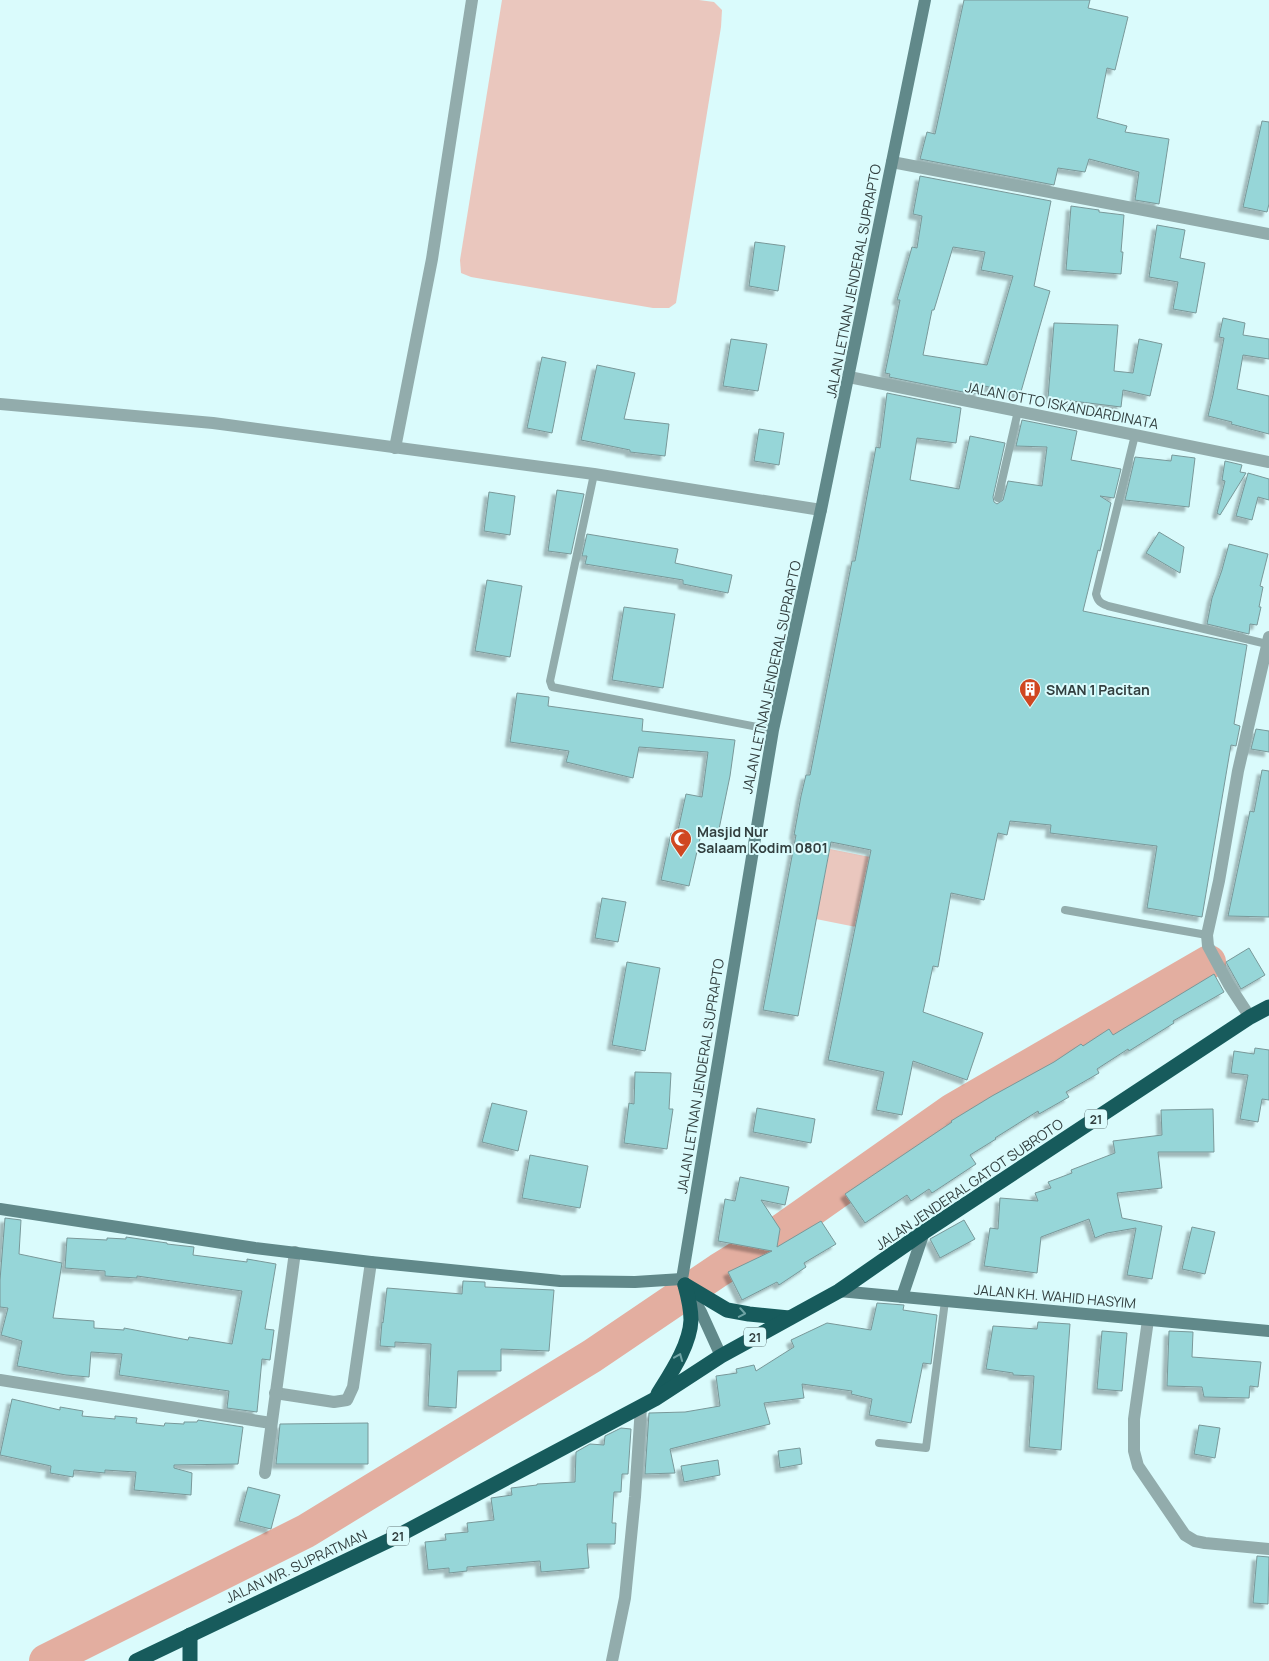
<svg xmlns="http://www.w3.org/2000/svg" width="1269" height="1661" font-family="Manrope,sans-serif">
<style>
.green{fill:#eac7be}
.lines{fill:none;stroke-linecap:round;stroke-linejoin:round}
.river{stroke:#e3aea0;stroke-width:34}
.building{fill:#96d6d8;stroke:#799899;fill-rule:evenodd;filter:url(#shadow)}
.lane{stroke:#92acac;stroke-width:8}
.street{stroke:#92acac;stroke-width:12}
.secondary{stroke:#61898a;stroke-width:12}
.highway{stroke:#175b5c;stroke-width:15}
.oneway{stroke:#6fa3a4}
.labels{text-anchor:middle;dominant-baseline:central;stroke-width:4;stroke-linejoin:round;paint-order:stroke}
.shield{fill:#dafbfc;stroke:#647778;stroke-width:1}
.shield-label{font-size:12px;font-weight:bold;fill:#323f3f}
.street-label{font-size:14px;fill:#323f3f;stroke:#dafbfc}
.poi-label{font-size:14px;font-weight:bold;fill:#323f3f;stroke:#dafbfc;text-anchor:start}
</style>
<defs>
<filter id="shadow"><feDropShadow dx="-4.5" dy="4.5" stdDeviation="1" flood-color="#0004"/></filter>
</defs>
<rect width="100%" height="100%" fill="#dafbfc"/>
<g class="green">
<path d="M502,0H699L714,2L722,10L721,27L676,303L669,308H653L471,277L461,273L460,260Z"/>
<path d="M830,849L870,857L856,927L816,919Z"/>
</g>
<g class="lines">
<path class="river" d="M46,1661L306,1531L592,1356L719,1270L774,1236L953,1110L1209,962"/>
</g>
<g class="building">
<path d="M964,0H1090L1088,8L1128,17L1115,70L1107,68L1097,118L1127,126L1125,132L1169,139L1159,204L1135,200L1139,172L1089,159L1085,172L1058,168L1054,185L920,159L927,132L935,134Z"/>
<path d="M1262,121L1269,122V204L1267,212L1243,207Z"/>
<path d="M920,176L1051,201L1034,286L1050,291L1020,395L981,385L979,394L963,392L889,377L890,374L885,373L900,300H897L912,247L917,248L922,216L913,214ZM953,247L985,252L981,270L1013,276L987,365L923,355L932,310H934Z"/>
<path d="M1071,206L1099,210V212L1124,215L1121,252H1123L1121,274L1066,270Z"/>
<path d="M1157,225L1185,230L1180,258L1205,263L1196,313L1173,309L1178,282L1149,277Z"/>
<path d="M755,242L785,246L778,291L749,286Z"/>
<path d="M1223,318L1245,323L1243,335L1269,339V359L1243,355L1237,389L1269,396V434L1231,424L1232,422L1208,416L1213,395L1224,338L1219,337Z"/>
<path d="M1054,323L1118,325L1114,371L1133,373L1139,339L1162,344L1150,396L1123,390L1121,407L1048,398Z"/>
<path d="M731,339L767,344L758,391L723,386Z"/>
<path d="M542,357L566,362L552,433L527,428Z"/>
<path d="M597,365L635,373L624,419L669,424L665,456L630,452V450L581,440Z"/>
<path d="M887,393L961,408L956,443L917,438L910,480L959,489L970,436L1005,443L993,497L994,502L997,504L1003,500L1008,481L1042,486L1047,447L1016,446L1022,420L1077,431L1071,460L1121,469L1114,498L1100,496L1111,503L1100,551L1098,550L1083,611L1247,645L1234,724L1240,726L1236,746L1231,745L1202,917L1147,908L1157,846L1050,833L1051,825L1010,821L1007,835L998,833L984,900L951,893L938,967L933,966L923,1012L983,1033L967,1080L913,1061L902,1115L876,1110L884,1072L828,1060L871,850L831,842L798,1016L763,1010L796,835H794L801,796L806,775H810L852,561H855L876,447L880,448Z"/>
<path d="M759,429L784,433L779,465L754,461Z"/>
<path d="M1172,455L1195,458L1189,507L1125,500L1135,457L1171,461Z"/>
<path d="M1225,461L1242,465L1240,472L1246,473L1220,515L1217,513L1225,481L1222,480Z"/>
<path d="M1248,473L1269,479V500L1258,497L1252,520L1236,516Z"/>
<path d="M557,490L584,494L571,554L548,551Z"/>
<path d="M489,492L515,496L510,535L484,531Z"/>
<path d="M1159,532L1184,547L1180,573L1146,553Z"/>
<path d="M587,534L678,549L675,563L732,575L728,593L683,584V580L585,564L587,556H582Z"/>
<path d="M1229,544L1268,554L1260,586L1263,587L1259,607H1261L1257,625L1250,624L1249,634L1207,624L1212,598L1222,570Z"/>
<path d="M487,580L522,586L510,657L475,651Z"/>
<path d="M624,607L675,614L663,688L612,680Z"/>
<path d="M517,693L549,697L548,706L643,719L642,731L735,740L730,776L718,834L702,830L689,886L661,880L671,833L677,835L686,794L702,797L708,752L639,747L633,778L566,762L569,751L510,742Z"/>
<path d="M1256,729L1269,731V752L1251,749Z"/>
<path d="M1262,770L1269,771V917L1228,916L1250,811L1254,812Z"/>
<path d="M602,898L626,902L618,942L595,938Z"/>
<path d="M1249,948L1265,975L1241,989L1226,962Z"/>
<path d="M627,962L660,968L645,1051L612,1045Z"/>
<path d="M1214,974L1224,992L1173,1021L1174,1023L1129,1051L1128,1049L1097,1069L1099,1073L1066,1092L1069,1097L1039,1114L1038,1111L995,1138L996,1139L970,1155L976,1164L932,1193L929,1189L911,1201L907,1195L865,1223L845,1194L952,1122L951,1121L992,1096L1054,1062L1081,1044L1083,1046L1109,1029L1113,1035Z"/>
<path d="M1255,1048L1269,1050V1100L1262,1099L1258,1122L1240,1119L1248,1075L1231,1073L1234,1051L1254,1054Z"/>
<path d="M635,1072L671,1073L669,1109H673L667,1149L624,1143L629,1103L634,1104Z"/>
<path d="M492,1103L527,1111L518,1151L482,1142Z"/>
<path d="M757,1108L815,1119L811,1143L753,1132Z"/>
<path d="M1213,1109L1214,1152H1158L1162,1188L1117,1193L1122,1218L1162,1226L1152,1279L1127,1275L1136,1228L1107,1233L1095,1238L1089,1219L1041,1237L1037,1273L984,1266L990,1228L998,1229L1000,1198L1038,1201L1035,1193L1051,1188L1048,1182L1072,1173L1071,1170L1115,1153L1113,1141L1162,1135L1161,1110Z"/>
<path d="M530,1155L588,1166L580,1208L522,1198Z"/>
<path d="M740,1177L789,1187L785,1205L761,1200L780,1229L777,1247L821,1221L836,1244L804,1263L806,1267L779,1285L777,1282L742,1300L728,1272L772,1251L718,1241L725,1199L735,1201Z"/>
<path d="M5,1218L21,1220L19,1254L62,1263L53,1318L94,1321V1328L124,1330V1328L188,1340L189,1337L232,1344L242,1291L137,1276V1278L105,1276V1271L65,1268L67,1238L107,1240V1238L126,1239V1237L167,1243V1244L194,1247L193,1255L247,1262V1259L276,1264L265,1329L274,1330L270,1360L262,1359L257,1412L227,1408L229,1391L119,1375L122,1354L91,1352L89,1377L66,1375L17,1366L22,1341L1,1335L8,1308L0,1307V1280Z"/>
<path d="M964,1220L975,1239L940,1258L930,1239Z"/>
<path d="M1192,1227L1215,1232L1205,1274L1182,1269Z"/>
<path d="M463,1281L485,1282V1287L554,1290L549,1351L501,1349V1371H458L456,1408L428,1406L431,1344L395,1342V1347L380,1346L382,1322L383,1323L387,1288L462,1294Z"/>
<path d="M877,1303L904,1305L903,1310L937,1315L931,1364L923,1363L911,1423L869,1415L872,1399L851,1394L852,1391L802,1384L804,1398L764,1403L770,1424L670,1449L675,1473L645,1474L649,1413L685,1412L720,1406L716,1376L737,1373L736,1369L754,1365L756,1371L794,1347L791,1340L827,1323L871,1330Z"/>
<path d="M1038,1322L1070,1324L1061,1450L1029,1447L1034,1376L1013,1375V1373L986,1369L993,1326L1037,1329Z"/>
<path d="M1102,1331L1127,1333L1122,1391L1097,1389Z"/>
<path d="M1169,1331L1193,1332L1192,1357L1261,1362L1258,1387L1250,1386L1249,1398L1204,1397L1202,1387L1167,1386Z"/>
<path d="M12,1399L60,1410V1407L83,1411L82,1416L115,1419V1416L137,1418L136,1423L164,1426L165,1423L184,1424V1422H197L198,1420L243,1427L238,1464L174,1465V1468L192,1473L191,1495L134,1490L136,1472L105,1470V1473L74,1470L73,1477L50,1473L51,1466L0,1455Z"/>
<path d="M368,1423V1464H276L280,1424Z"/>
<path d="M1199,1425L1220,1428L1215,1458L1194,1454Z"/>
<path d="M621,1428L631,1429L628,1474H622L621,1492H614L612,1523H616L615,1544H587L589,1568L541,1572L540,1561L467,1567V1571L449,1573V1568L428,1570L425,1542L446,1540L445,1534L468,1532L467,1523L494,1520L491,1498L512,1495L511,1488L537,1485V1484L575,1482L576,1452L590,1444L604,1445L605,1436Z"/>
<path d="M800,1448L802,1464L780,1468L778,1451Z"/>
<path d="M718,1460L720,1475L684,1482L681,1466Z"/>
<path d="M248,1487L280,1495L271,1529L239,1521Z"/>
<path d="M1257,1556L1269,1557L1268,1604L1253,1603Z"/>
</g>
<g class="lines">
<g class="lane">
<path d="M1135,435L1096,594C1098,602 1101,603 1108,606L1267,644"/>
<path d="M594,474L550,681L552,687L773,730"/>
<path d="M998,498L1018,411"/>
<path d="M1065,910L1207,935"/>
<path d="M879,1443L926,1448L945,1301"/>
</g>
<g class="street">
<path d="M892,162L1269,234"/>
<path d="M849,377L1269,462"/>
<path d="M0,404L213,423L594,474L821,510"/>
<path d="M395,448L432,259L472,0"/>
<path d="M1250,1017L1229,985L1208,946L1207,935L1219,881L1238,771L1269,637"/>
<path d="M1148,1320L1134,1419V1451L1138,1466L1185,1535L1195,1541L1205,1543L1269,1549"/>
<path d="M0,1380L271,1423"/>
<path d="M275,1393L334,1402L347,1400L353,1387L371,1262"/>
<path d="M265,1473L295,1252"/>
<path d="M612,1661L625,1598L635,1497L641,1407"/>
</g>
<g class="secondary">
<path d="M0,1209L255,1248L371,1262L560,1281L635,1282L682,1279"/>
<path d="M839,1291L1269,1331"/>
<path d="M902,1297L924,1232"/>
<path d="M721,1356L701,1312L682,1279L773,730L822,505L925,0"/>
</g>
<g class="highway">
<path d="M685,1285L727,1310L749,1314L789,1318"/>
<path d="M658,1394C671,1373 690,1345 691,1320C691,1309 688,1296 685,1285"/>
<path d="M136,1661L392,1539L655,1399L721,1356L839,1291L924,1232L1250,1017L1269,1007"/>
<path d="M190,1661V1635"/>
</g>
</g>
<defs><path id="oneway-chevron" d="M-2-3.5L2.5 0L-2 3.5" fill="none" stroke-width="1.6" stroke-linecap="round" stroke-linejoin="round" transform="scale(1.25)"/></defs>
<g class="oneway">
<use href="#oneway-chevron" transform="translate(742 1313) rotate(10)"/>
<use href="#oneway-chevron" transform="translate(679 1357) rotate(-68)"/>
</g>
<defs>
<g id="building-pin" transform="scale(1.125)"><path d="M0 17L-7.5 6A9.5 9.5 0 1 1 7.5 6Z" fill="#d04721" stroke="#dafbfc"/><path d="M-4-6H4V6H1V3H-1V6H-4ZM-2.5-4.3h1.7v1.8h-1.7ZM.8-4.3h1.7v1.8H.8ZM-2.5-1h1.7V.8h-1.7ZM.8-1h1.7V.8H.8Z" fill="#fff"/></g>
<g id="mosque-pin" transform="scale(1.125)"><path d="M0 17L-7.5 6A9.5 9.5 0 1 1 7.5 6Z" fill="#d04721" stroke="#dafbfc"/><path d="M3.5-4.9A6 6 0 1 0 3.5 4.9A5 5 0 1 1 3.5-4.9Z" fill="#fff"/></g>
</defs>
<g fill-rule="evenodd">
<use href="#building-pin" x="1030" y="689"/>
<use href="#mosque-pin" x="681" y="839"/>
</g>
<g class="labels">
<g class="shield">
<rect x="1085" y="1109.5" width="22" height="19" rx="4"/>
<rect x="744" y="1327.5" width="22" height="19" rx="4"/>
<rect x="387" y="1526.5" width="22" height="19" rx="4"/>
</g>
<g class="shield-label">
<text x="1096" y="1119">21</text>
<text x="755" y="1337">21</text>
<text x="398" y="1536">21</text>
</g>
<g class="street-label">
<text transform="translate(853 281) rotate(-79)">JALAN LETNAN JENDERAL SUPRAPTO</text>
<text transform="translate(1062 405) rotate(11)">JALAN OTTO ISKANDARDINATA</text>
<text transform="translate(771 677) rotate(-78)">JALAN LETNAN JENDERAL SUPRAPTO</text>
<text transform="translate(700 1076) rotate(-81)">JALAN LETNAN JENDERAL SUPRAPTO</text>
<text transform="translate(969 1184) rotate(-34)">JALAN JENDERAL GATOT SUBROTO</text>
<text transform="translate(1055 1296) rotate(5)">JALAN KH. WAHID HASYIM</text>
<text transform="translate(296 1566) rotate(-25)">JALAN WR. SUPRATMAN</text>
</g>
<g class="poi-label">
<text x="1046" y="689">SMAN 1 Pacitan</text>
<text x="697" y="831">Masjid Nur<tspan x="697" dy="16">Salaam Kodim 0801</tspan></text>
</g>
</g>
</svg>
